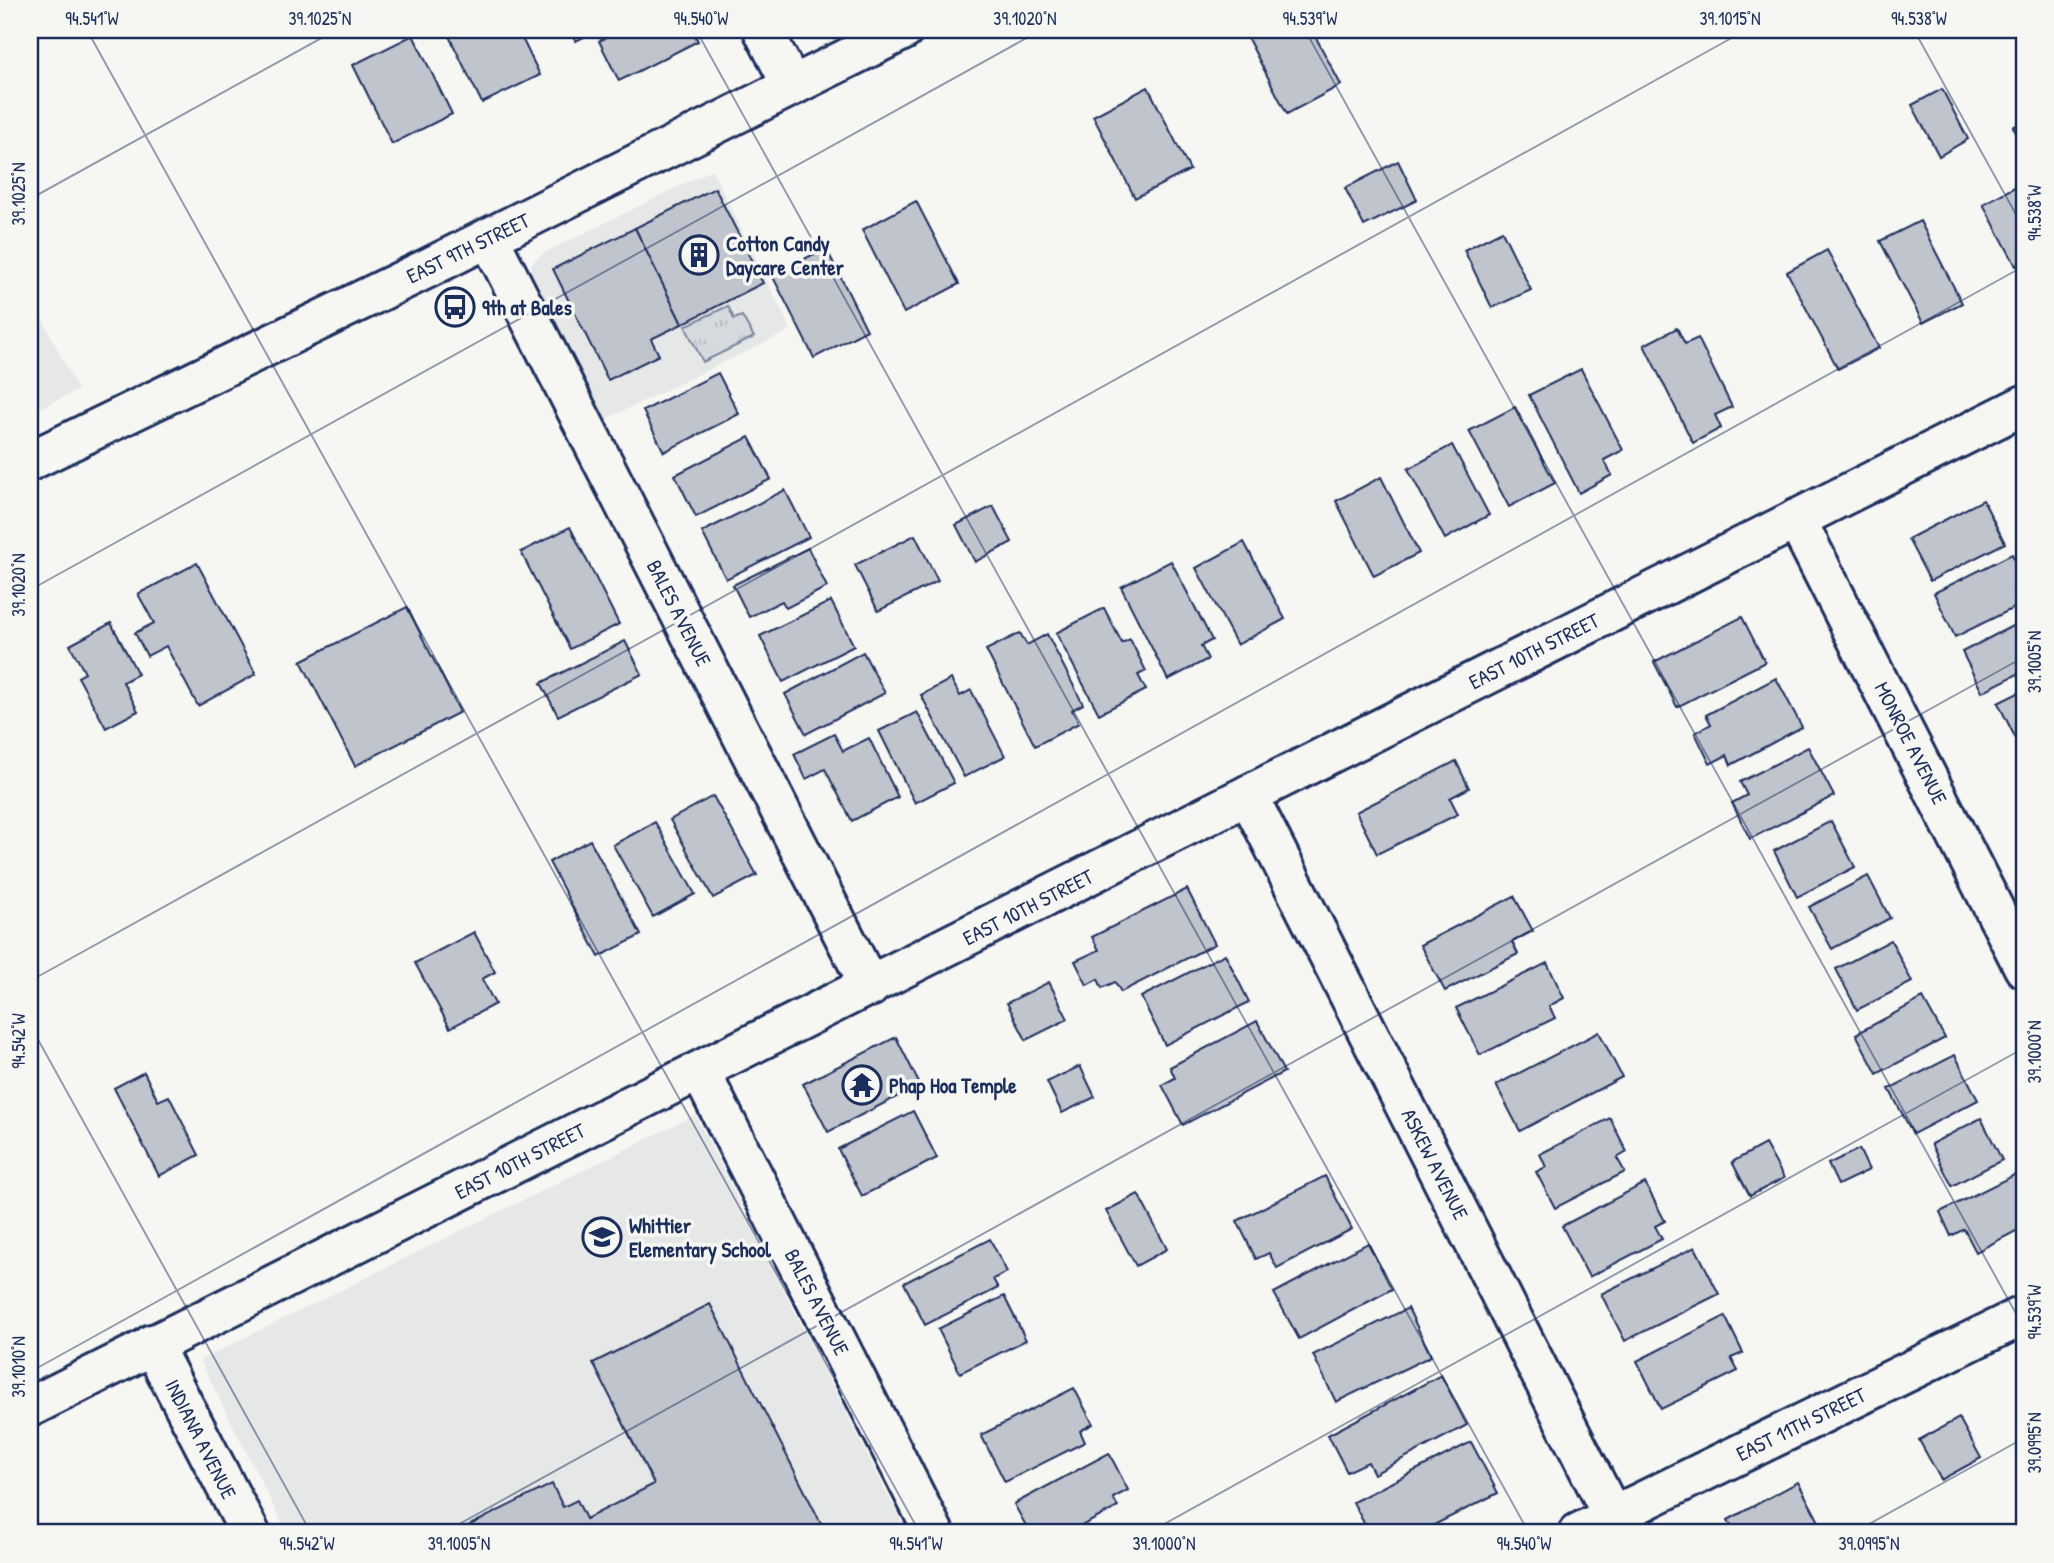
<svg xmlns="http://www.w3.org/2000/svg" width="2054" height="1563" font-family="'Patrick Hand',sans-serif">
<style>
.built{fill:#e6e7e7}
.grass{fill:url(#grass-tufts);stroke:#78849e;stroke-width:2}
.building{fill:#c0c4cd;stroke:#1b2f5e;stroke-width:2}
.lines{fill:none;stroke-linecap:round;stroke-linejoin:round}
.street-casing{stroke:#1b2f5e;stroke-width:44}
.secondary-casing{stroke:#1b2f5e;stroke-width:44}
.street{stroke:#f6f6f2;stroke-width:38}
.secondary{stroke:#f6f6f2;stroke-width:38}
.ticks{fill:none;stroke:#1b2f5e;stroke-width:2;stroke-opacity:0.45}
.labels{text-anchor:middle;dominant-baseline:central;stroke-width:7;stroke-linejoin:round;paint-order:stroke}
.poi-label{font-size:21px;font-weight:bold;fill:#1b2f5e;stroke:#f6f6f2;text-anchor:start}
.street-label{font-size:21px;fill:#1b2f5e;stroke:#f6f6f2}
.neatline{fill:none;stroke:#1b2f5e;stroke-width:2.5}
.ticks-label{font-size:18px;text-anchor:middle;fill:#1b2f5e}
</style>
<defs>
<pattern id="grass-tufts" width="24" height="20" patternUnits="userSpaceOnUse" patternTransform="scale(1.75)"><rect width="24" height="20" fill="#d6d9dd"/><path d="M3 7l-1-3M5 7V3M7 7l1-3M15 17l-1-3M17 17v-4M19 17l1-3" fill="none" stroke="#b7bbc0"/></pattern>
</defs>
<rect width="100%" height="100%" fill="#f6f6f2"/>
<filter id="ink" filterUnits="userSpaceOnUse"><feTurbulence type="fractalNoise" baseFrequency=".0143" numOctaves="2"/><feDisplacementMap in="SourceGraphic" scale="14" xChannelSelector="R" yChannelSelector="G"/><feConvolveMatrix kernelMatrix="1 2 1 2 8 2 1 2 1" color-interpolation-filters="sRGB"/></filter>
<g filter="url(#ink)">
<g class="built">
<path d="M712,170L791,330L600,422L530,276L532,263L542,254Z"/>
<path d="M30,294L78,390L30,413Z"/>
<path d="M695,1115L907,1533H287L200,1360Z"/>
</g>
<path class="grass" d="M728,306L734,319L742,316L754,337L703,362L685,326Z"/>
<g class="building">
<path d="M446,30H518L540,75L482,103Z"/>
<path d="M570,30H598L576,41Z"/>
<path d="M621,30H692L698,41L619,81L599,41Z"/>
<path d="M1247,30H1312L1341,85L1287,114L1244,31Z"/>
<path d="M413,35L452,114L392,144L353,65Z"/>
<path d="M1148,87L1190,170L1135,198L1093,116Z"/>
<path d="M1942,89L1968,139L1939,156L1912,105Z"/>
<path d="M2024,121V148L2013,127Z"/>
<path d="M1398,161L1417,200L1364,226L1345,188Z"/>
<path d="M2024,182V262L2016,266L1983,204Z"/>
<path d="M715,188L763,283L682,324L635,228Z"/>
<path d="M916,201L959,284L904,313L862,230Z"/>
<path d="M1920,221L1962,303L1923,323L1880,241Z"/>
<path d="M635,228L682,324L651,339L659,355L608,380L553,269Z"/>
<path d="M1502,231L1531,290L1492,308L1464,250Z"/>
<path d="M826,248L867,330L814,358L772,275Z"/>
<path d="M1827,250L1879,348L1838,369L1787,272Z"/>
<path d="M1677,328L1685,344L1698,338L1732,407L1715,415L1721,428L1693,443L1644,345Z"/>
<path d="M1581,369L1623,450L1604,460L1612,475L1579,493L1529,395Z"/>
<path d="M718,373L739,414L664,452L643,411Z"/>
<path d="M1515,407L1555,483L1509,507L1469,431Z"/>
<path d="M749,437L771,479L696,517L675,475Z"/>
<path d="M1452,445L1489,515L1445,539L1408,469Z"/>
<path d="M1381,477L1419,553L1374,576L1336,501Z"/>
<path d="M785,490L809,537L726,579L702,532Z"/>
<path d="M1983,500L2005,543L1930,581L1908,539Z"/>
<path d="M993,506L1012,542L975,562L956,525Z"/>
<path d="M570,527L619,624L570,649L521,552Z"/>
<path d="M915,535L938,581L878,611L855,565Z"/>
<path d="M1244,542L1285,619L1237,645L1196,568Z"/>
<path d="M808,548L827,587L786,608L782,601L749,617L733,585Z"/>
<path d="M2012,554L2024,580V586L2014,590L2022,604L1955,637L1934,593Z"/>
<path d="M1171,561L1212,640L1201,646L1208,659L1168,680L1121,587Z"/>
<path d="M197,563L256,674L198,706L166,646L147,656L135,633L154,623L138,594Z"/>
<path d="M831,601L854,646L783,682L760,636Z"/>
<path d="M407,607L460,712L355,766L301,661Z"/>
<path d="M1104,608L1122,643L1130,639L1146,671L1138,675L1146,690L1099,714L1056,633Z"/>
<path d="M1742,617L1765,662L1677,707L1654,662Z"/>
<path d="M2024,620V671L1982,692L1962,652Z"/>
<path d="M111,623L138,674L123,682L138,711L106,728L78,677L85,673L70,645Z"/>
<path d="M1020,633L1027,645L1047,634L1083,704L1072,710L1079,723L1035,746L986,650Z"/>
<path d="M625,641L642,674L558,716L541,683Z"/>
<path d="M863,652L885,693L806,734L785,694Z"/>
<path d="M1776,678L1802,727L1731,765L1727,755L1710,764L1695,733L1711,724L1706,715Z"/>
<path d="M951,679L960,696L971,690L1005,756L964,777L921,695Z"/>
<path d="M2024,690V737L2017,741L1998,703Z"/>
<path d="M917,712L954,783L915,803L879,731Z"/>
<path d="M834,734L843,751L869,738L898,797L852,821L825,769L806,779L794,754Z"/>
<path d="M1808,747L1834,796L1750,839L1732,803L1747,795L1740,782Z"/>
<path d="M1456,761L1469,788L1450,798L1458,814L1377,854L1356,812Z"/>
<path d="M713,796L757,875L713,898L670,820Z"/>
<path d="M1831,821L1855,867L1797,897L1774,851Z"/>
<path d="M655,822L695,894L653,917L613,845Z"/>
<path d="M590,840L641,935L599,957L549,862Z"/>
<path d="M1868,876L1890,918L1832,949L1809,907Z"/>
<path d="M1187,889L1215,944L1121,992L1115,982L1102,988L1098,979L1087,985L1075,961L1099,950L1092,937Z"/>
<path d="M1514,896L1533,931L1512,942L1518,954L1445,991L1420,945Z"/>
<path d="M474,932L495,972L482,979L495,1004L450,1028L415,963Z"/>
<path d="M1891,940L1912,982L1857,1010L1836,969Z"/>
<path d="M1225,954L1249,1002L1165,1045L1141,997Z"/>
<path d="M1547,963L1564,998L1549,1006L1555,1018L1480,1055L1456,1008Z"/>
<path d="M1049,982L1068,1019L1026,1040L1007,1003Z"/>
<path d="M1923,998L1945,1038L1877,1074L1856,1034Z"/>
<path d="M1257,1021L1284,1072L1183,1125L1162,1085L1175,1078L1170,1067Z"/>
<path d="M1599,1032L1622,1077L1520,1131L1496,1085Z"/>
<path d="M896,1037L920,1085L828,1132L803,1084Z"/>
<path d="M1955,1055L1978,1100L1913,1134L1889,1089Z"/>
<path d="M1080,1066L1095,1097L1062,1113L1047,1082Z"/>
<path d="M144,1072L158,1101L169,1096L199,1155L159,1176L114,1088Z"/>
<path d="M913,1111L937,1158L862,1196L838,1149Z"/>
<path d="M1610,1118L1627,1152L1617,1158L1625,1172L1555,1208L1536,1172L1546,1167L1540,1154Z"/>
<path d="M1981,1118L2002,1160L1952,1186L1931,1144Z"/>
<path d="M1765,1144L1784,1178L1750,1196L1732,1162Z"/>
<path d="M1859,1149L1869,1170L1838,1185L1828,1164Z"/>
<path d="M2024,1170V1227L1976,1252L1964,1229L1951,1236L1940,1212Z"/>
<path d="M1325,1176L1352,1229L1277,1268L1269,1253L1256,1259L1237,1221Z"/>
<path d="M1645,1183L1665,1221L1655,1226L1662,1239L1589,1277L1562,1226Z"/>
<path d="M1138,1194L1167,1249L1136,1266L1106,1211Z"/>
<path d="M990,1239L1007,1272L993,1279L998,1288L925,1325L904,1283Z"/>
<path d="M1368,1243L1392,1289L1299,1339L1274,1293Z"/>
<path d="M1695,1247L1719,1294L1625,1341L1601,1294Z"/>
<path d="M1004,1296L1026,1340L960,1373L938,1329Z"/>
<path d="M710,1304L826,1533H454L552,1484L563,1507L577,1500L586,1519L654,1484L593,1363Z"/>
<path d="M1408,1308L1431,1356L1336,1402L1313,1355Z"/>
<path d="M1725,1316L1743,1353L1731,1358L1738,1371L1661,1409L1637,1361Z"/>
<path d="M1441,1375L1467,1425L1374,1474L1368,1462L1347,1472L1328,1435Z"/>
<path d="M1074,1388L1093,1424L1080,1431L1085,1442L1005,1482L981,1435Z"/>
<path d="M1959,1418L1981,1458L1941,1480L1919,1440Z"/>
<path d="M1471,1442L1498,1493L1418,1533H1369L1353,1502Z"/>
<path d="M1109,1453L1128,1490L1113,1498L1118,1507L1068,1533H1030L1014,1504Z"/>
<path d="M1798,1482L1825,1533H1735L1728,1520Z"/>
</g>
<g class="lines">
<g class="street-casing">
<g id="street">
<path d="M763,30L792,86"/>
<path d="M489,238L870,987"/>
<path d="M1796,519L2024,968"/>
<path d="M1248,795L1621,1533"/>
<path d="M700,1071L934,1533"/>
<path d="M152,1344L250,1533"/>
<path d="M30,1407L2024,405"/>
<path d="M1578,1533L2024,1315"/>
</g>
</g>
<g class="secondary-casing">
<path id="secondary" d="M30,461L424,270L904,30"/>
</g>
<use href="#street" class="street"/>
<use href="#secondary" class="secondary"/>
</g>
</g>
<path class="ticks" d="M87,30L920,1533M696,30L1529,1533M1305,30L2024,1328M1914,30L2024,229M30,199L336,30M30,590L1041,30M30,981L1746,30M30,1025L311,1533M30,1372L2024,266M443,1533L2024,657M1148,1533L2024,1048M1853,1533L2024,1438"/>
<defs>
<g id="building-ring" transform="scale(2.0125)"><circle r="9.5" fill="#f6f6f2" stroke="#1b2f5e" stroke-width="1.5"/><path d="M-4-6H4V6H1V3H-1V6H-4ZM-2.5-4.3h1.7v1.8h-1.7ZM.8-4.3h1.7v1.8H.8ZM-2.5-1h1.7V.8h-1.7ZM.8-1h1.7V.8H.8Z" fill="#1b2f5e"/></g>
<g id="bus-ring" transform="scale(2.0125)"><circle r="9.5" fill="#f6f6f2" stroke="#1b2f5e" stroke-width="1.5"/><path d="M-5-6H5V4H4V6H2V4H-2V6H-4V4H-5ZM-3.5-4V0h7V-4ZM-3.5 1.2v1.5H-2V1.2ZM2 1.2v1.5H3.5V1.2Z" fill="#1b2f5e"/></g>
<g id="temple-ring" transform="scale(2.0125)"><circle r="9.5" fill="#f6f6f2" stroke="#1b2f5e" stroke-width="1.5"/><path d="M0-6L5-2H3V0L6.5 2.5H4V6H1.5V3h-3V6H-4V2.5H-6.5L-3 0V-2H-5Z" fill="#1b2f5e"/></g>
<g id="school-ring" transform="scale(2.0125)"><circle r="9.5" fill="#f6f6f2" stroke="#1b2f5e" stroke-width="1.5"/><path d="M0-5L7-2L0 1L-7-2ZM-4 1L0 2.5L4 1V4Q0 6-4 4Z" fill="#1b2f5e"/></g>
</defs>
<g fill-rule="evenodd">
<use href="#building-ring" x="699" y="255"/>
<use href="#bus-ring" x="455" y="307"/>
<use href="#temple-ring" x="862" y="1085"/>
<use href="#school-ring" x="602" y="1237"/>
</g>
<g class="labels">
<g class="poi-label">
<text x="726" y="243">Cotton Candy<tspan x="726" dy="24">Daycare Center</tspan></text>
<text x="482" y="307">9th at Bales</text>
<text x="889" y="1085">Phap Hoa Temple</text>
<text x="629" y="1225">Whittier<tspan x="629" dy="24">Elementary School</tspan></text>
</g>
<g class="street-label">
<text transform="translate(468 248) rotate(-26)">EAST 9TH STREET</text>
<text transform="translate(679 613) rotate(63)">BALES AVENUE</text>
<text transform="translate(1534 651) rotate(-27)">EAST 10TH STREET</text>
<text transform="translate(1911 743) rotate(63)">MONROE AVENUE</text>
<text transform="translate(1028 907) rotate(-27)">EAST 10TH STREET</text>
<text transform="translate(520 1161) rotate(-27)">EAST 10TH STREET</text>
<text transform="translate(1435 1164) rotate(63)">ASKEW AVENUE</text>
<text transform="translate(817 1302) rotate(63)">BALES AVENUE</text>
<text transform="translate(1801 1424) rotate(-26)">EAST 11TH STREET</text>
<text transform="translate(201 1439) rotate(63)">INDIANA AVENUE</text>
</g>
</g>
<rect width="2054" height="1563" fill="none" stroke="#f6f6f2" stroke-width="77"/>
<rect x="38" y="38" width="1978" height="1486" class="neatline"/>
<g class="ticks-label">
<text x="92" y="25">94.541°W</text>
<text x="320" y="25">39.1025°N</text>
<text x="701" y="25">94.540°W</text>
<text x="1025" y="25">39.1020°N</text>
<text x="1310" y="25">94.539°W</text>
<text x="1730" y="25">39.1015°N</text>
<text x="1919" y="25">94.538°W</text>
<text transform="translate(19 194) rotate(-90)" y="6">39.1025°N</text>
<text transform="translate(2035 213) rotate(-90)" y="6">94.538°W</text>
<text transform="translate(19 585) rotate(-90)" y="6">39.1020°N</text>
<text transform="translate(2035 662) rotate(-90)" y="6">39.1005°N</text>
<text transform="translate(19 1041) rotate(-90)" y="6">94.542°W</text>
<text transform="translate(2035 1052) rotate(-90)" y="6">39.1000°N</text>
<text transform="translate(2035 1312) rotate(-90)" y="6">94.539°W</text>
<text transform="translate(19 1367) rotate(-90)" y="6">39.1010°N</text>
<text transform="translate(2035 1443) rotate(-90)" y="6">39.0995°N</text>
<text x="307" y="1550">94.542°W</text>
<text x="459" y="1550">39.1005°N</text>
<text x="916" y="1550">94.541°W</text>
<text x="1164" y="1550">39.1000°N</text>
<text x="1524" y="1550">94.540°W</text>
<text x="1869" y="1550">39.0995°N</text>
</g>
</svg>
